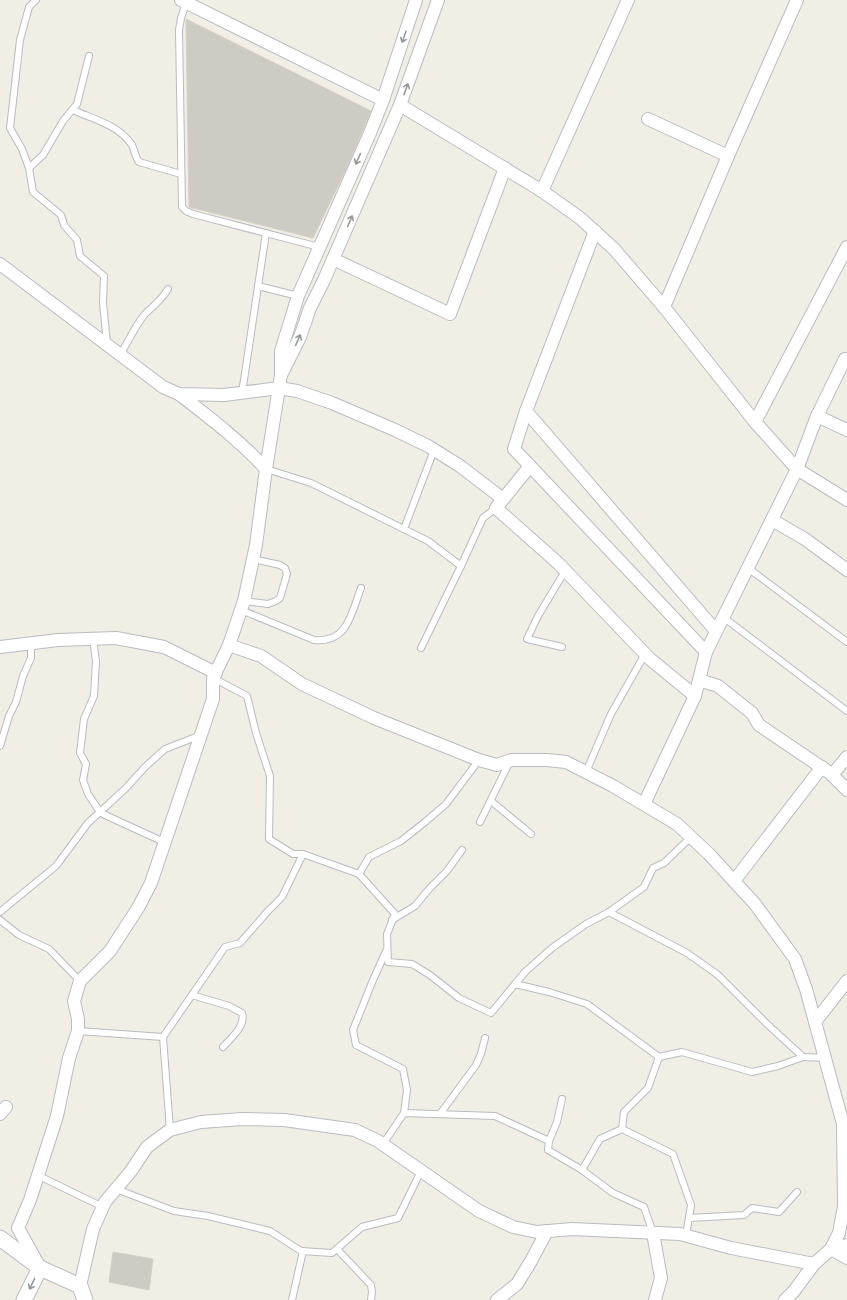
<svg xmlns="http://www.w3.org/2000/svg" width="847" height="1300" font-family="'Alegreya Sans',sans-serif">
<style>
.building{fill:#cecac4;stroke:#d6cfc3}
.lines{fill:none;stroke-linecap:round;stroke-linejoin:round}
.service-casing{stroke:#b8bcc0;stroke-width:8}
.minor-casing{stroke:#b8bcc0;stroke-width:14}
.tertiary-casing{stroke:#b8bcc0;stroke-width:17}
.service{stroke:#fff;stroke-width:6}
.minor{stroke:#fff;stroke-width:12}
.tertiary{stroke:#fff;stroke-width:15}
.oneway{stroke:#96999c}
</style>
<rect width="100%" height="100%" fill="#f1eee5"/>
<g class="building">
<path d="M186,19L371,111L347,167L313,238L189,207Z"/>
<path d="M113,1252L153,1259L149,1290L109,1282Z"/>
</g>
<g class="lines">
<g class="service-casing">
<g id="service">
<path d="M36,0L29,7L20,40L10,128L22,149L29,168L33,192L61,215L64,225L77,240L80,256L104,276L103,303L107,343"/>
<path d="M186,3L181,18L179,30L182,207L186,211L193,214L319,247"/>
<path d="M73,110C93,119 119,125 132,145C135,151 135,157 139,162L181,174"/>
<path d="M29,168L43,155L63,121L77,104L89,56"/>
<path d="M258,286L298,296"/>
<path d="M120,355C128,342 135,326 145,314C154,305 161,301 168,289"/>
<path d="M242,393L266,233"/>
<path d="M266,469L311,483L428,541L461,566L483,518L496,508"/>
<path d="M404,529L434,450"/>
<path d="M748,568L847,642"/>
<path d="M244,601L268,604L276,601L280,598L287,574L285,568L280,565L253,559"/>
<path d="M241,610L314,640C348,643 351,614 361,588"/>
<path d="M723,617L847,711"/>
<path d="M93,639L96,661L94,696L84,719L80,753L86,764L83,780L88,794L100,812L105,815L164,842"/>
<path d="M562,647L527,639L538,616L565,571"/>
<path d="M421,648L461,566"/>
<path d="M213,678L247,696L256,733L270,776L269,839L293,854H303L359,874"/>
<path d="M0,746L9,716L16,702L23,676L31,658V643"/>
<path d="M479,760L446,804L425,822L401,841L369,857L359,874L395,914L387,934L388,962L412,964L430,975L459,998L491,1013L525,972L552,948L586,924L609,912L644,887L653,868L664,863L691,837"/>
<path d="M586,772L611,714L645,654"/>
<path d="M491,801L531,834"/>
<path d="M480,822L510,761"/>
<path d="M0,912L56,866L88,823L126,788L145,767L165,749L201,735"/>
<path d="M609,912L687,953L718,975L766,1023L803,1057L826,1058"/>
<path d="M0,920L19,935L49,949L80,981"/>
<path d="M392,920L415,906L429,889L447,871L462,850"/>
<path d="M387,949L373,980L353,1030L356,1045L403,1069L407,1090L404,1113"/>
<path d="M515,984L549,992L587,1004L659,1057L682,1052L752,1072L778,1066L803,1057"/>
<path d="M192,995L229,1006L242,1013C246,1026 231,1038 223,1047"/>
<path d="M78,1031L163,1037L225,947L240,943L268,911L282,897L303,854"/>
<path d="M163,1037L170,1130"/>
<path d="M440,1114L476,1065L481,1054L485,1038"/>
<path d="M622,1129L624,1112L648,1088L659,1057"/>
<path d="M549,1141L557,1122L562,1099"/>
<path d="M383,1144L404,1113L495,1116L549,1141L548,1150L582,1170L613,1193L644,1207L653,1233"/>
<path d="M582,1170L600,1139L622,1129L673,1154L691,1205L686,1236"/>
<path d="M37,1175L103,1207"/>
<path d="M116,1189L174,1211L208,1216L270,1231L301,1251L332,1253L362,1227L398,1218L421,1171"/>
<path d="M689,1218L744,1215L752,1208L779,1212L797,1192"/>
<path d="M337,1249L371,1285L372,1292L371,1300"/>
<path d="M292,1300L303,1251"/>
</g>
</g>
<g class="minor-casing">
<g id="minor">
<path d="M181,0L383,100"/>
<path d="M400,105L542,191L628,0"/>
<path d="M648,119L728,156"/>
<path d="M542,191L580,218L614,249L664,307"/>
<path d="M595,231L526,411L716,631"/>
<path d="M333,259L450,314L505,168"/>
<path d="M0,264L163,387L179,394L224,395L279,388L297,391L332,403L395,430L428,446L460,466L503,499"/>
<path d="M847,360L845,359L817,416L847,430"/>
<path d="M281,372V351L298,296L370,133L383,100L416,0"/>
<path d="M179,394C210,418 239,440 266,469"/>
<path d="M526,411L514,449L706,652"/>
<path d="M817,416L797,469L847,500"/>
<path d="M755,422L664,307L728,156L797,0"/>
<path d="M530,466L496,508L558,563L650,659L695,696"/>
<path d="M772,520L805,539L847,570"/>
<path d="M229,645L261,656L302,684L374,718L479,760L497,765L511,760H547L566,762L613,786L677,824L709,854L755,904L795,959L806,989L843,1124L844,1206L839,1233L831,1249L814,1264L794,1291L785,1300"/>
<path d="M0,647L58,640L116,638L164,647L216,673"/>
<path d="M699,680L718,686L752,713L759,725L830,773L847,790"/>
<path d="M832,775L847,757"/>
<path d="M644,804L695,696L706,652L797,469L755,422L847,247"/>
<path d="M734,881L822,767"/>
<path d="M815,1022L847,981"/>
<path d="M0,1114L6,1107"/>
<path d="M653,1233L661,1278L655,1300"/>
<path d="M831,1249L847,1258"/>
<path d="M831,1249L847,1245"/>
<path d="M39,1266L18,1228L30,1200L57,1116L69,1058L78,1031V1019L74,1001L80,981L110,951L138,908L151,883L213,699V678L229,645L244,601L256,545L266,469L281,375L300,337L310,308L324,280L400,105L438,0"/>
<path d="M80,1286L93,1229L105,1202L131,1171L147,1147L170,1130L201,1122L242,1119L284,1120L355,1130L378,1141L479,1211L513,1227L537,1232L572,1229L680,1234L731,1248L814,1264"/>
<path d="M497,1300L517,1284L531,1261L547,1231"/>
</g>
</g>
<g class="tertiary-casing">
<g id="tertiary">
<path d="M0,1238L40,1268L80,1286L85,1300"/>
<path d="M24,1300L40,1268"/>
</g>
</g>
<use href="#service" class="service"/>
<use href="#minor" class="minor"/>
<use href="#tertiary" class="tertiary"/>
</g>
<defs><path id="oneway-shaft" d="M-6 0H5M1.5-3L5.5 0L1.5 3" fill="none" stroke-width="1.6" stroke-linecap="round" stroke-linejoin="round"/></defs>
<g class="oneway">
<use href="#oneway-shaft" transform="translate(404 37) rotate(109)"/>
<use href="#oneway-shaft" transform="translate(406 89) rotate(-70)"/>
<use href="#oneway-shaft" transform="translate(358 159) rotate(114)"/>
<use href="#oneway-shaft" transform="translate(350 221) rotate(-67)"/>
<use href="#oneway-shaft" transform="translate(298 340) rotate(-66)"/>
<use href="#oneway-shaft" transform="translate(32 1284) rotate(116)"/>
</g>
</svg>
